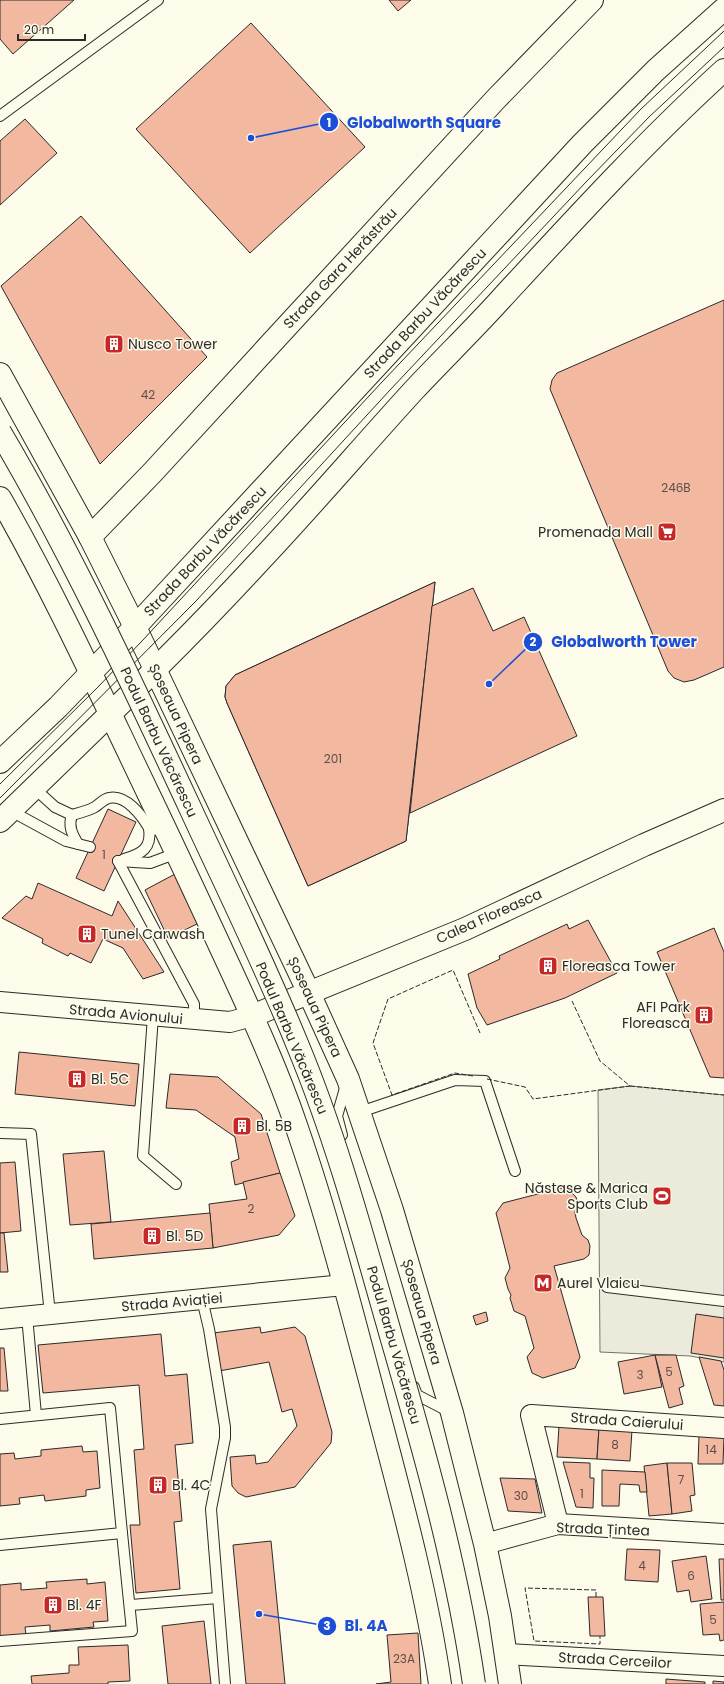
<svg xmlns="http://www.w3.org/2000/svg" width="724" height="1684" font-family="Poppins,sans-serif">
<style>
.green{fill:#ecebdb;stroke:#74746e}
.building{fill:#f2b8a0;stroke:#2b2b2b}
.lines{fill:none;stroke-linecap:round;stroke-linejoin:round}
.lane-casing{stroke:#2b2b2b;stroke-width:12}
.street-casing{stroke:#2b2b2b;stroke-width:22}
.secondary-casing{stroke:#2b2b2b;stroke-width:24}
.primary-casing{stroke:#2b2b2b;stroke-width:24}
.lane{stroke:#fdfbea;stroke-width:10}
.street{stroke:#fdfbea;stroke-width:20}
.secondary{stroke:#fdfbea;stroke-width:22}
.primary{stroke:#fdfbea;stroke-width:22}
.tram{stroke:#2b2b2b;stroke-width:1}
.secondary-bridge-casing{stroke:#2b2b2b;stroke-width:24;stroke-linecap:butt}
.secondary-bridge{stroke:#fdfbea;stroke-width:22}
.fence{stroke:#2b2b2b;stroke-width:1;stroke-dasharray:5 2;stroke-linecap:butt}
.labels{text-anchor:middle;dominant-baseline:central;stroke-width:3;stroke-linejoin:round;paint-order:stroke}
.number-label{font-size:12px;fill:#5d4e48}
.street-label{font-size:14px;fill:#2b2b2b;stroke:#fdfbea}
.poi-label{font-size:14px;fill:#2b2b2b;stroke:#fdfbea;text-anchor:start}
.leader{fill:none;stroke:#1d4ed8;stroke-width:1.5}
.callout-dot{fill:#1d4ed8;stroke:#fdfbea;stroke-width:1.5}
.mark-label{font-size:12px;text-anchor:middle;font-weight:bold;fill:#fff}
.callout-label{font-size:15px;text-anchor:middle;font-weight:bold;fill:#1d4ed8;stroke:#fdfbea;stroke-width:3;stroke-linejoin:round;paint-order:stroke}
</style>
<rect width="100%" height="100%" fill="#fdfbea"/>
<path class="green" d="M630,1086L724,1095V1362L690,1356L600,1352L598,1090Z"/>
<g class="building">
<path d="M0,0H74L13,54L0,39Z"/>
<path d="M389,0H411L398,11Z"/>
<path d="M251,23L365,147L250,253L136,129Z"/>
<path d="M25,119L57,153L0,205V141Z"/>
<path d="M81,216L207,357L100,464L1,286Z"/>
<path d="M724,300V667L694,680L684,682L674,678L668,671L550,389L552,380L557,373Z"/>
<path d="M435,582L406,841L308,886L227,703L225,697L226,686L235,675Z"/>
<path d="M435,582L406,841L308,886L227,703L225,697L226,686L235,675Z"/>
<path d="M473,588L493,631L524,617L577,736L410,813L432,606Z"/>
<path d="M108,809L136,822L104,891L76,878Z"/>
<path d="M175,874L199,923L168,938L145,890Z"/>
<path d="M38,883L112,916L118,901L164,972L143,979L123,948L103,939L91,963L70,953L68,956L42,943L43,939L2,918L26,896L32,899Z"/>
<path d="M588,920L617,973L565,998L487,1025L477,1008L468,974L500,959L499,956L567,924L569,929Z"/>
<path d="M714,928L724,952V1078L710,1077L657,952Z"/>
<path d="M19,1052L139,1064L135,1106L15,1094Z"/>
<path d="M170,1074L218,1077L261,1114L280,1173L235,1185L231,1162L239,1159L235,1137L196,1110L166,1108Z"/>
<path d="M104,1151L111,1222L70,1225L63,1154Z"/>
<path d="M15,1162L21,1231L0,1233V1163Z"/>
<path d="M280,1173L295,1216L279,1235L213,1248L209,1204L247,1199L243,1182Z"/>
<path d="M561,1188L568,1189L576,1197L578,1204L575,1212L576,1218L582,1235L588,1240L590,1246L589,1255L584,1259L554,1266L580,1357L575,1368L543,1378L532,1373L527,1357L534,1348L525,1316L514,1311L510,1298L511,1295L508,1289L505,1278L510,1268L496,1213L503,1203Z"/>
<path d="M210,1213L213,1248L94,1259L91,1224Z"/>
<path d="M0,1233H4L8,1272H0Z"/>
<path d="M486,1312L488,1321L476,1325L473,1316Z"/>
<path d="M696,1314L724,1318V1358L691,1353Z"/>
<path d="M260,1327L261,1333L295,1327L305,1336L332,1432L331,1443L295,1487L246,1497L238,1493L232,1486L230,1457L255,1455L256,1464L268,1462L297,1426L292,1409L282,1412L269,1362L219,1371L213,1333Z"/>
<path d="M161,1334L165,1376L187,1374L193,1443L175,1445L182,1521L174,1522L180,1589L136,1593L130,1525H140L134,1450L144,1449L139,1385L43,1393L38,1345Z"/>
<path d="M0,1348H4L8,1391H0Z"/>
<path d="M655,1355L662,1387L624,1394L618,1362Z"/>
<path d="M655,1355H676L684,1386L679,1388L683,1404L669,1408Z"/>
<path d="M699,1357L721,1361L724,1370V1406L714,1405Z"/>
<path d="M559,1426L599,1428L597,1459L557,1457Z"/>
<path d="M599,1428L632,1430L630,1461L597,1459Z"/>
<path d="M699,1435H724L723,1464H698Z"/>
<path d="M82,1446L83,1452L97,1451L100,1488L86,1490V1496L45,1501L44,1495L19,1498L20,1504L0,1506V1454L14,1453L15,1459L41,1456V1450Z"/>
<path d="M563,1462L590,1463V1478H594L593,1508L576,1507Z"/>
<path d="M667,1463L672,1514L649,1516L644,1466Z"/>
<path d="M667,1463H692L695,1495L690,1496L692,1511L672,1514Z"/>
<path d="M602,1470L645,1472L647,1492H640L639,1485L620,1484L619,1506H602Z"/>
<path d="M500,1478L535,1479L542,1513L508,1511Z"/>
<path d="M271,1541L285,1684H246L233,1545Z"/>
<path d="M627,1549L660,1550L658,1582L625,1580Z"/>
<path d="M706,1556L712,1599L691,1602L689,1590L677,1592L672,1561Z"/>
<path d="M719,1559H724V1600H721Z"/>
<path d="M87,1579V1584L105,1582L108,1621L93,1622L94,1627L50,1631V1625L25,1627L26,1635L0,1637V1585L21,1583V1590L47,1588L46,1582Z"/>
<path d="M588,1597H603L605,1636H590Z"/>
<path d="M724,1602V1640L720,1641L719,1634L703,1635L700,1604Z"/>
<path d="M204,1621L211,1684H168L162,1626Z"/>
<path d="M418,1633L421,1684H376L391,1682L387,1635Z"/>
<path d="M128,1645L130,1681L108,1682V1684H32L31,1676L69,1673V1665H79L78,1647Z"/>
<path d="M666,1679L705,1682V1684H666Z"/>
<path d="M713,1681L724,1682V1684H713Z"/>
</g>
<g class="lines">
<g class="lane-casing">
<g id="lane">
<path d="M0,116L158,0"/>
<path d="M34,788L55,807L72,815C79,813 87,811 93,808C98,806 103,799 109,798C126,794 142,816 149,828L158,830L165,828"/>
<path d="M11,811L66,841L90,847"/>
<path d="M72,815C68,826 72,834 78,844"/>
<path d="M124,859C142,854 152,848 149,828"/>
<path d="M118,861L194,1004V1019"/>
<path d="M118,861L150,863L177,853"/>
<path d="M153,1016L143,1156L176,1184"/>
<path d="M360,1112L455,1080L485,1081L515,1171"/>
<path d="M0,1133L31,1134L50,1314"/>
<path d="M342,1135L337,1116L346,1085"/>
<path d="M607,1287L724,1301"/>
<path d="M202,1299L209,1329L225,1427V1438L211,1509L225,1684"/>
<path d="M27,1316L36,1415"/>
<path d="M414,1387L417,1395L450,1412"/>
<path d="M0,1419L110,1408L122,1533L0,1545"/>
<path d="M131,1605L218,1598"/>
<path d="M0,1641L132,1631L122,1533"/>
</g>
</g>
<g class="street-casing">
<g id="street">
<path d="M0,1002L230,1022L252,1016"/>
<path d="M0,1319L344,1285"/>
<path d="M558,1524L531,1415L724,1428"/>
<path d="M485,1544L558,1524L724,1534"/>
<path d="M506,1654L724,1666"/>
</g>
</g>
<g class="secondary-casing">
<g id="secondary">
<path d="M0,374L90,537L135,627L309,993L348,1079L392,1210L452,1413L485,1544L500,1616L510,1684"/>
<path d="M0,498C55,594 101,695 149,795C175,849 200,903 225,957C251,1013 277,1069 297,1128C330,1224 355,1324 381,1422C404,1509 427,1595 440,1684"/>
<path d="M90,537L152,473L495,100L592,0"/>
<path d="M252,1016L465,929L644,845L724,810"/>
</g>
</g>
<g class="primary-casing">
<g id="primary">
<path d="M0,762L58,707L135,627L582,144L656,70L724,9"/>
<path d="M0,821C86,737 174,654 256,565C310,508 361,448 414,390C443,359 473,330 501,299C573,221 645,142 724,70"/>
</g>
</g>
<use href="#lane" class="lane"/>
<use href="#street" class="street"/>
<use href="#secondary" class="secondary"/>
<use href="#primary" class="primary"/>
<g class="tram">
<path d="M0,784L98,687L142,641L382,382L641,109L724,31"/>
<path d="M0,798L196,601L390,390L586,182L649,117L724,47"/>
</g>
<g class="secondary-bridge-casing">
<path id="secondary-bridge" d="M0,432C72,554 132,683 192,812C228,890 266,967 298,1046C337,1140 363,1238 391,1336C424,1450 457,1566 474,1684"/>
</g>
<use href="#secondary-bridge" class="secondary-bridge"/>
<g class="fence">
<path d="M473,1076L455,1073L392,1095L373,1043L388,999L453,970L480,1033"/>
<path d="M487,1079L525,1087L533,1099L630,1086L600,1061L572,1001"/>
<path d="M630,1086L724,1095"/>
<path d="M596,1597V1590L525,1588L534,1641L600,1644V1636"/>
</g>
</g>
<defs>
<g id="building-square" transform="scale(1)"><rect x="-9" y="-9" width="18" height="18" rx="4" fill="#c62828" stroke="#fdfbea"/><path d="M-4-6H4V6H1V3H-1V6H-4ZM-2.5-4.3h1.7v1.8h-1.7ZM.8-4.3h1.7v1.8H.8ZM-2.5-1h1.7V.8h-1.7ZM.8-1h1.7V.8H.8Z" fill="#fff"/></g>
<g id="supermarket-square" transform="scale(1)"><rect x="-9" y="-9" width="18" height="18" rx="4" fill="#c62828" stroke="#fdfbea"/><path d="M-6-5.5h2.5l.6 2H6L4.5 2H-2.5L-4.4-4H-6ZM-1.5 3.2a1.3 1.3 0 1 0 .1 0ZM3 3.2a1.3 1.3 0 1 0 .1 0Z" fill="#fff"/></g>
<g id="stadium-square" transform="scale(1)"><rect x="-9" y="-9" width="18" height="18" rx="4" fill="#c62828" stroke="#fdfbea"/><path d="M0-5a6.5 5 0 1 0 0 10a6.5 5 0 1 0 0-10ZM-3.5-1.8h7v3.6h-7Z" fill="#fff"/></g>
<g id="metro-square" transform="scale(1)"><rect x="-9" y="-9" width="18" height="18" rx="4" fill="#c62828" stroke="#fdfbea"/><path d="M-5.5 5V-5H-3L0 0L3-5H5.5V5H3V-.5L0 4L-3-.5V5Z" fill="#fff"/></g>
</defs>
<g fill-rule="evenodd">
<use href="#building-square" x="114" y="344"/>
<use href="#supermarket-square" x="667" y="532"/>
<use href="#building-square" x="87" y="934"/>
<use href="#building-square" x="548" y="966"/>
<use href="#building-square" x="704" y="1015"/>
<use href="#building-square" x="77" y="1079"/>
<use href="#building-square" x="242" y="1126"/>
<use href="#stadium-square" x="662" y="1196"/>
<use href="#building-square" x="152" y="1236"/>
<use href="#metro-square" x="543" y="1283"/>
<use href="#building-square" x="158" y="1485"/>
<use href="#building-square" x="53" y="1605"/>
</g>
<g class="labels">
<g class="number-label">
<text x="148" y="394">42</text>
<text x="676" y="487">246B</text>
<text x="333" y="758">201</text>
<text x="104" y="854">1</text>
<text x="251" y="1208">2</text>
<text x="669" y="1371">5</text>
<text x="640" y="1374">3</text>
<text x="615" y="1444">8</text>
<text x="711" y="1449">14</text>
<text x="681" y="1479">7</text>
<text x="582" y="1493">1</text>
<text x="521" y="1495">30</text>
<text x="642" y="1565">4</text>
<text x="691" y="1575">6</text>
<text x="713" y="1619">5</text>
<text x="404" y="1658">23A</text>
</g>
<g class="street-label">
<text transform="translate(340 268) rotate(-47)">Strada Gara Herăstrău</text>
<text transform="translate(425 313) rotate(-47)">Strada Barbu Văcărescu</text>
<text transform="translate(205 551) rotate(-47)">Strada Barbu Văcărescu</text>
<text transform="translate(176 714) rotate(65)">Șoseaua Pipera</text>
<text transform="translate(159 742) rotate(65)">Podul Barbu Văcărescu</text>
<text transform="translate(489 916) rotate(-24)">Calea Floreasca</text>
<text transform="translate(315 1007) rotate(65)">Șoseaua Pipera</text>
<text transform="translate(126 1014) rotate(5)">Strada Avionului</text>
<text transform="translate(292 1038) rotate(67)">Podul Barbu Văcărescu</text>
<text transform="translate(172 1302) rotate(-5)">Strada Aviației</text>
<text transform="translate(422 1312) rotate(74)">Șoseaua Pipera</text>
<text transform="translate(394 1345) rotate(74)">Podul Barbu Văcărescu</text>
<text transform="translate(627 1421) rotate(4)">Strada Caierului</text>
<text transform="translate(603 1529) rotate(2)">Strada Țintea</text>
<text transform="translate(615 1660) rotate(3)">Strada Cerceilor</text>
</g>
<g class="poi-label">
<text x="128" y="344">Nusco Tower</text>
<text x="653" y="532" text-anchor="end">Promenada Mall</text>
<text x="101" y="934">Tunel Carwash</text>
<text x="562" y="966">Floreasca Tower</text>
<text x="690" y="1007" text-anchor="end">AFI Park<tspan x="690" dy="16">Floreasca</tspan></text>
<text x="91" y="1079">Bl. 5C</text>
<text x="256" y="1126">Bl. 5B</text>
<text x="648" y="1188" text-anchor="end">Năstase &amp; Marica<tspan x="648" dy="16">Sports Club</tspan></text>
<text x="166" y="1236">Bl. 5D</text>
<text x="557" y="1283">Aurel Vlaicu</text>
<text x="172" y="1485">Bl. 4C</text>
<text x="67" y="1605">Bl. 4F</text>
</g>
</g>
<path class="leader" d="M251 138L329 122M489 684L533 642M259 1614L327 1626"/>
<g class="callout-dot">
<circle cx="251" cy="138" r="4"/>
<circle cx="489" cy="684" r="4"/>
<circle cx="259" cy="1614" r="4"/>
<circle cx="329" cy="122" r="10"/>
<circle cx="533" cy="642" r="10"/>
<circle cx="327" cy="1626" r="10"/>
</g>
<g class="mark-label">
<text x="329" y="127">1</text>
<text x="533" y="646">2</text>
<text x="327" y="1630">3</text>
</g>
<g class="callout-label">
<text x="424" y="128">Globalworth Square</text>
<text x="624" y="647">Globalworth Tower</text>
<text x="366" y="1631">Bl. 4A</text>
</g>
<path d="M18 34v6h67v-6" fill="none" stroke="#2b2b2b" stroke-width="2"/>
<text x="24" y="34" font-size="12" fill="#2b2b2b" stroke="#fdfbea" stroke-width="3" paint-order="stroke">20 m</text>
</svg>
